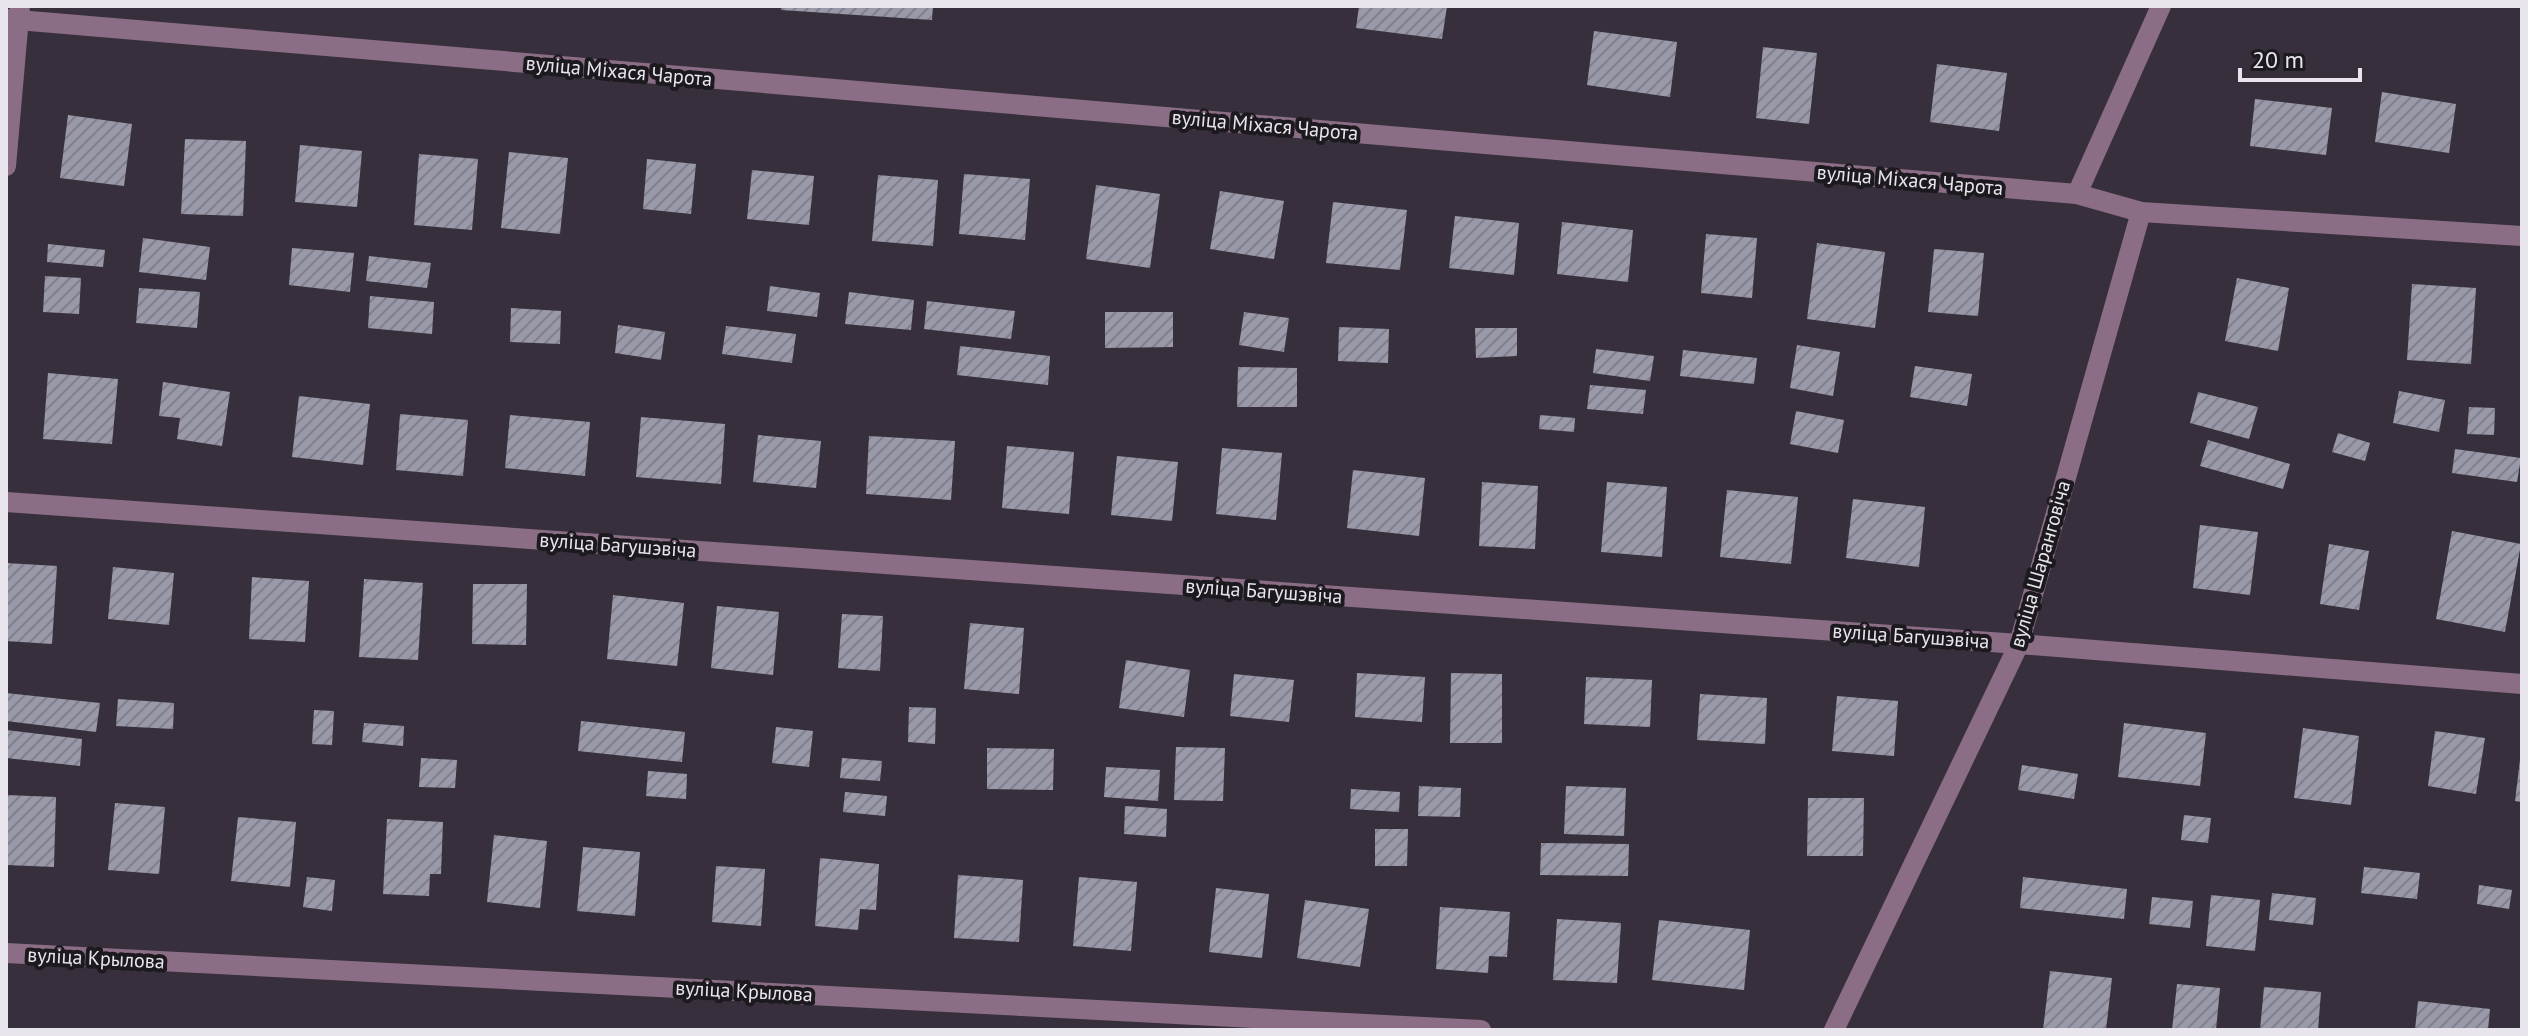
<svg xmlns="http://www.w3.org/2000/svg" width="2528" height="1036" font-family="'PT Sans',sans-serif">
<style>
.building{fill:url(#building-hatch)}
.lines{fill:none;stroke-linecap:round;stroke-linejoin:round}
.minor{stroke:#8b6e86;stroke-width:20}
.labels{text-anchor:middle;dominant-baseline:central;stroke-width:8;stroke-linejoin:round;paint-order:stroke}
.street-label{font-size:20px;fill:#e9e5ed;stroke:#1d1a1f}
</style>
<defs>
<pattern id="building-hatch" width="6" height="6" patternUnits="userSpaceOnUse" patternTransform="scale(2)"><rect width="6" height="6" fill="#9999a9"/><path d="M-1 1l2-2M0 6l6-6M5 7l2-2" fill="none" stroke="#80808c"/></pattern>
</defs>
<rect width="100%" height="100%" fill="#37303c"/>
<g class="building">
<path d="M782,6H933L932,20L781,10Z"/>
<path d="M1359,6H1447L1442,39L1356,28Z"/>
<path d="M1594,31L1677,42L1670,97L1587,85Z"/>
<path d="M1763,47L1817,53L1809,124L1756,118Z"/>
<path d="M1937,64L2007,73L1999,131L1930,122Z"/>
<path d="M2382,92L2456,104L2449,153L2375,142Z"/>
<path d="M2255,99L2332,108L2326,155L2250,146Z"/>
<path d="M68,115L132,124L124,186L60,178Z"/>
<path d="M185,139L246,141L243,216L181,214Z"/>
<path d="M300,145L362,151L357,207L295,202Z"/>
<path d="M509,152L568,158L560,234L501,228Z"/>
<path d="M419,154L478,159L472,230L414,225Z"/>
<path d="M647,159L696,164L691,214L643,209Z"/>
<path d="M752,170L814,176L809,225L747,219Z"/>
<path d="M964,174L1030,179L1025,240L959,234Z"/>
<path d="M878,175L938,180L933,246L872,241Z"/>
<path d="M1096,185L1160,194L1150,268L1086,259Z"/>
<path d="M1220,191L1284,201L1274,259L1210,249Z"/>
<path d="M1333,202L1407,210L1400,270L1326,263Z"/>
<path d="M1455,216L1519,223L1514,275L1449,268Z"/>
<path d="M1562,222L1633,230L1628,282L1557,274Z"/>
<path d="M1706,234L1757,238L1752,298L1701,293Z"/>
<path d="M143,238L210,247L206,280L139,272Z"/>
<path d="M1817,243L1885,252L1875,328L1807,319Z"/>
<path d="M48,244L105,250L103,267L47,262Z"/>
<path d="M292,248L354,253L350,292L289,285Z"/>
<path d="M1934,249L1984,253L1978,316L1928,312Z"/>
<path d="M369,256L431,263L427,288L366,281Z"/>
<path d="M45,276L81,278L79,314L43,312Z"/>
<path d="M2237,278L2289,288L2278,351L2225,341Z"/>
<path d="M2412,284L2476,288L2471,364L2407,360Z"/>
<path d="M770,286L820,293L817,317L767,311Z"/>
<path d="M139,288L200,292L197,328L136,323Z"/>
<path d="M849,292L914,300L911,330L845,324Z"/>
<path d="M370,296L434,302L432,334L368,328Z"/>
<path d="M927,301L1015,311L1011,339L924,329Z"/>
<path d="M511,308L561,311L560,344L510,342Z"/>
<path d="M1105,312H1173V347L1105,348Z"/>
<path d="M1244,312L1289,318L1284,352L1239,345Z"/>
<path d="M618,325L665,332L661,360L615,353Z"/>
<path d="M726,326L796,334L792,363L722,354Z"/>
<path d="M1339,327L1389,329L1388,363L1338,361Z"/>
<path d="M1475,328H1517V356L1476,358Z"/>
<path d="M1797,345L1840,352L1833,396L1790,388Z"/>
<path d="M960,346L1050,356L1048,385L957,375Z"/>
<path d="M1596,349L1654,356L1650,381L1593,373Z"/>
<path d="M1683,350L1757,358L1754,384L1680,376Z"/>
<path d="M1915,366L1972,374L1967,406L1910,397Z"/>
<path d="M1238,367L1297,368V407H1237Z"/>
<path d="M48,373L118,379L112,444L43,439Z"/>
<path d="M163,382L230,392L222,446L177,439L180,418L159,416Z"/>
<path d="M1590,385L1646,390L1643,414L1587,409Z"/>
<path d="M2399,391L2445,400L2439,432L2393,423Z"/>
<path d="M2198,392L2258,407L2249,439L2190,423Z"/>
<path d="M299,396L370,404L363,465L292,457Z"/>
<path d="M2469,407L2495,408L2494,435L2467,434Z"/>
<path d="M1796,411L1844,420L1838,453L1790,444Z"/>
<path d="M400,414L468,420L463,476L396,470Z"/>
<path d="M510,415L590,422L585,476L505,468Z"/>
<path d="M1540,415L1575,418L1574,432L1539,429Z"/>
<path d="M641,417L725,424L721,484L636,477Z"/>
<path d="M2338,433L2370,443L2365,461L2332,452Z"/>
<path d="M758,435L821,441L816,488L753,482Z"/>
<path d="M869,436L955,441L951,500L866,494Z"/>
<path d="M2208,440L2290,464L2283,489L2200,466Z"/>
<path d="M1007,446L1074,452L1069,514L1002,508Z"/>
<path d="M1222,448L1282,453L1276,520L1216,514Z"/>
<path d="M2455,449L2521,458L2517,482L2452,473Z"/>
<path d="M1117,456L1178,462L1172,521L1111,515Z"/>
<path d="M1353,470L1425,478L1419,536L1347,528Z"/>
<path d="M1482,482L1538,486L1535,549L1479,546Z"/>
<path d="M1607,482L1667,487L1662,557L1601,552Z"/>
<path d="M1727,490L1798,497L1791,564L1720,557Z"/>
<path d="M1853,499L1925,507L1919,567L1846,558Z"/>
<path d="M2200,525L2258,532L2250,595L2193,588Z"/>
<path d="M2452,531L2521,544L2505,632L2436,619Z"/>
<path d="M2329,544L2369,551L2359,610L2320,604Z"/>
<path d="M6,563L57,566L52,644L6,641Z"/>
<path d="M113,567L174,573L169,625L108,619Z"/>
<path d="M252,577L309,581L305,642L249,639Z"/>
<path d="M364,579L423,583L418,660L359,657Z"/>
<path d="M473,584H527L526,645L472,644Z"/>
<path d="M613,595L684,603L677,666L607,659Z"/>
<path d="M717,606L779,612L773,675L711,668Z"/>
<path d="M842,614L883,616L880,671L838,668Z"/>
<path d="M970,623L1024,628L1019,694L964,689Z"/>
<path d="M1126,660L1190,670L1184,717L1119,708Z"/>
<path d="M1357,673L1425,677L1422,722L1355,717Z"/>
<path d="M1451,673L1502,674V743H1450Z"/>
<path d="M1234,674L1294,680L1289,722L1230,716Z"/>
<path d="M1586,677L1652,680L1650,727L1584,724Z"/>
<path d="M6,693L100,703L96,732L6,721Z"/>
<path d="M1700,694L1767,698L1765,744L1697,740Z"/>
<path d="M1837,696L1898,701L1894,756L1832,751Z"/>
<path d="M118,699L174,703L173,729L116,726Z"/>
<path d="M909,707L936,708L935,744L908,742Z"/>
<path d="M314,710L334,711L332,745L312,744Z"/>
<path d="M581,721L685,732L682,762L578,751Z"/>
<path d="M364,723L404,726L403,746L362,742Z"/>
<path d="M2124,723L2206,733L2200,786L2118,777Z"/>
<path d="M776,727L813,731L809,767L772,763Z"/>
<path d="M2303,728L2359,736L2351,805L2294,798Z"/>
<path d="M6,730L82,739L80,766L6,758Z"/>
<path d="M2435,731L2485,738L2476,794L2428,786Z"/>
<path d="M1176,747L1225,748L1223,801L1174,800Z"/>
<path d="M987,748L1054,749L1053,790L987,789Z"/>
<path d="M421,758L457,760L455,788L419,787Z"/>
<path d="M842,758L882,761L880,781L840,778Z"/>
<path d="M2520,760H2522V802L2515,801Z"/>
<path d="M2022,765L2078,774L2074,799L2018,790Z"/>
<path d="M1106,767L1160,770L1158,801L1104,797Z"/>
<path d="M648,771L687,774L686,799L646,796Z"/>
<path d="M1419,786L1461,788L1460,817L1418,816Z"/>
<path d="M1566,786L1626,788L1624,836L1564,834Z"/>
<path d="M1351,789L1400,792L1399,812L1350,809Z"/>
<path d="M845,792L887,796L885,816L843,812Z"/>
<path d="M6,795L56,797L54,867L6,865Z"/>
<path d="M1808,798H1864L1863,856H1807Z"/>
<path d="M115,803L165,807L159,874L108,870Z"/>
<path d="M1125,806L1167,809L1166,837L1124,834Z"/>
<path d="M2184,815L2211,818L2208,843L2181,840Z"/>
<path d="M238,817L296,822L290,887L231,881Z"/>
<path d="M387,819L443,822L441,874H430L429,896L383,894Z"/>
<path d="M1375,829H1408L1407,866H1375Z"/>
<path d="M494,835L547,841L540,908L487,902Z"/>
<path d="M1541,843L1629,844L1628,876L1540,875Z"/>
<path d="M583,847L640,852L635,916L577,911Z"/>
<path d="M820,858L879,864L876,910L860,909L858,930L815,926Z"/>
<path d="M716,866L765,869L761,926L712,922Z"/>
<path d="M2364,867L2420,873L2417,899L2361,893Z"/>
<path d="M958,875L1023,880L1019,942L954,938Z"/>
<path d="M307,877L335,880L332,911L303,907Z"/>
<path d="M1079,877L1137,882L1131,951L1073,946Z"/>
<path d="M2023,877L2127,889L2124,919L2020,908Z"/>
<path d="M2479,885L2512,890L2509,909L2477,904Z"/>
<path d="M1216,888L1269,894L1262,958L1209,952Z"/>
<path d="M2272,893L2316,898L2313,925L2269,920Z"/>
<path d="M2211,895L2260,900L2255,951L2206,946Z"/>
<path d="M2152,897L2193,901L2190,928L2149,924Z"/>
<path d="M1305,900L1369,909L1360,967L1297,958Z"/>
<path d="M1440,907L1510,912L1507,957L1489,956L1488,973L1436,969Z"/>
<path d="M1557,919L1621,923L1617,983L1553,980Z"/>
<path d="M1659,920L1750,930L1744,990L1652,980Z"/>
<path d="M2050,971L2112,978L2106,1030H2043Z"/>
<path d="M2177,984L2220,988L2216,1030H2172Z"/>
<path d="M2264,987L2321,992L2318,1030H2260Z"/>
<path d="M2418,1001L2490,1009L2488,1030H2415Z"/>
</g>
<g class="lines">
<g class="minor">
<path d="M6,19L2077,194L2141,212L2522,236"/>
<path d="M6,166L20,6"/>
<path d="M2077,194L2161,6"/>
<path d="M6,502L2019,644L2522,684"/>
<path d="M6,953L1481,1030"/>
<path d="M1834,1030L2019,644L2141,212"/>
</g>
</g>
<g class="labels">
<g class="street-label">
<text transform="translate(619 71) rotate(5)">вуліца Міхася Чарота</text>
<text transform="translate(1265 125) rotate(5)">вуліца Міхася Чарота</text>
<text transform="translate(1910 180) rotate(5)">вуліца Міхася Чарота</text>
<text transform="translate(618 545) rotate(4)">вуліца Багушэвіча</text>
<text transform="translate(2040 564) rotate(-74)">вуліца Шаранговіча</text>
<text transform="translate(1264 591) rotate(4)">вуліца Багушэвіча</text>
<text transform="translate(1911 636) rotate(4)">вуліца Багушэвіча</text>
<text transform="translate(96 958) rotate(3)">вуліца Крылова</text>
<text transform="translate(744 991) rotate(3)">вуліца Крылова</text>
</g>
</g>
<rect width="2528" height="1036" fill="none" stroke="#e9e5ed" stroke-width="16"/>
<path d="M2240 68v12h120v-12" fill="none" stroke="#e9e5ed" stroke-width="4"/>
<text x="2252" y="68" font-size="24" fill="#e9e5ed" stroke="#1d1a1f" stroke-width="6" paint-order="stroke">20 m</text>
</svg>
